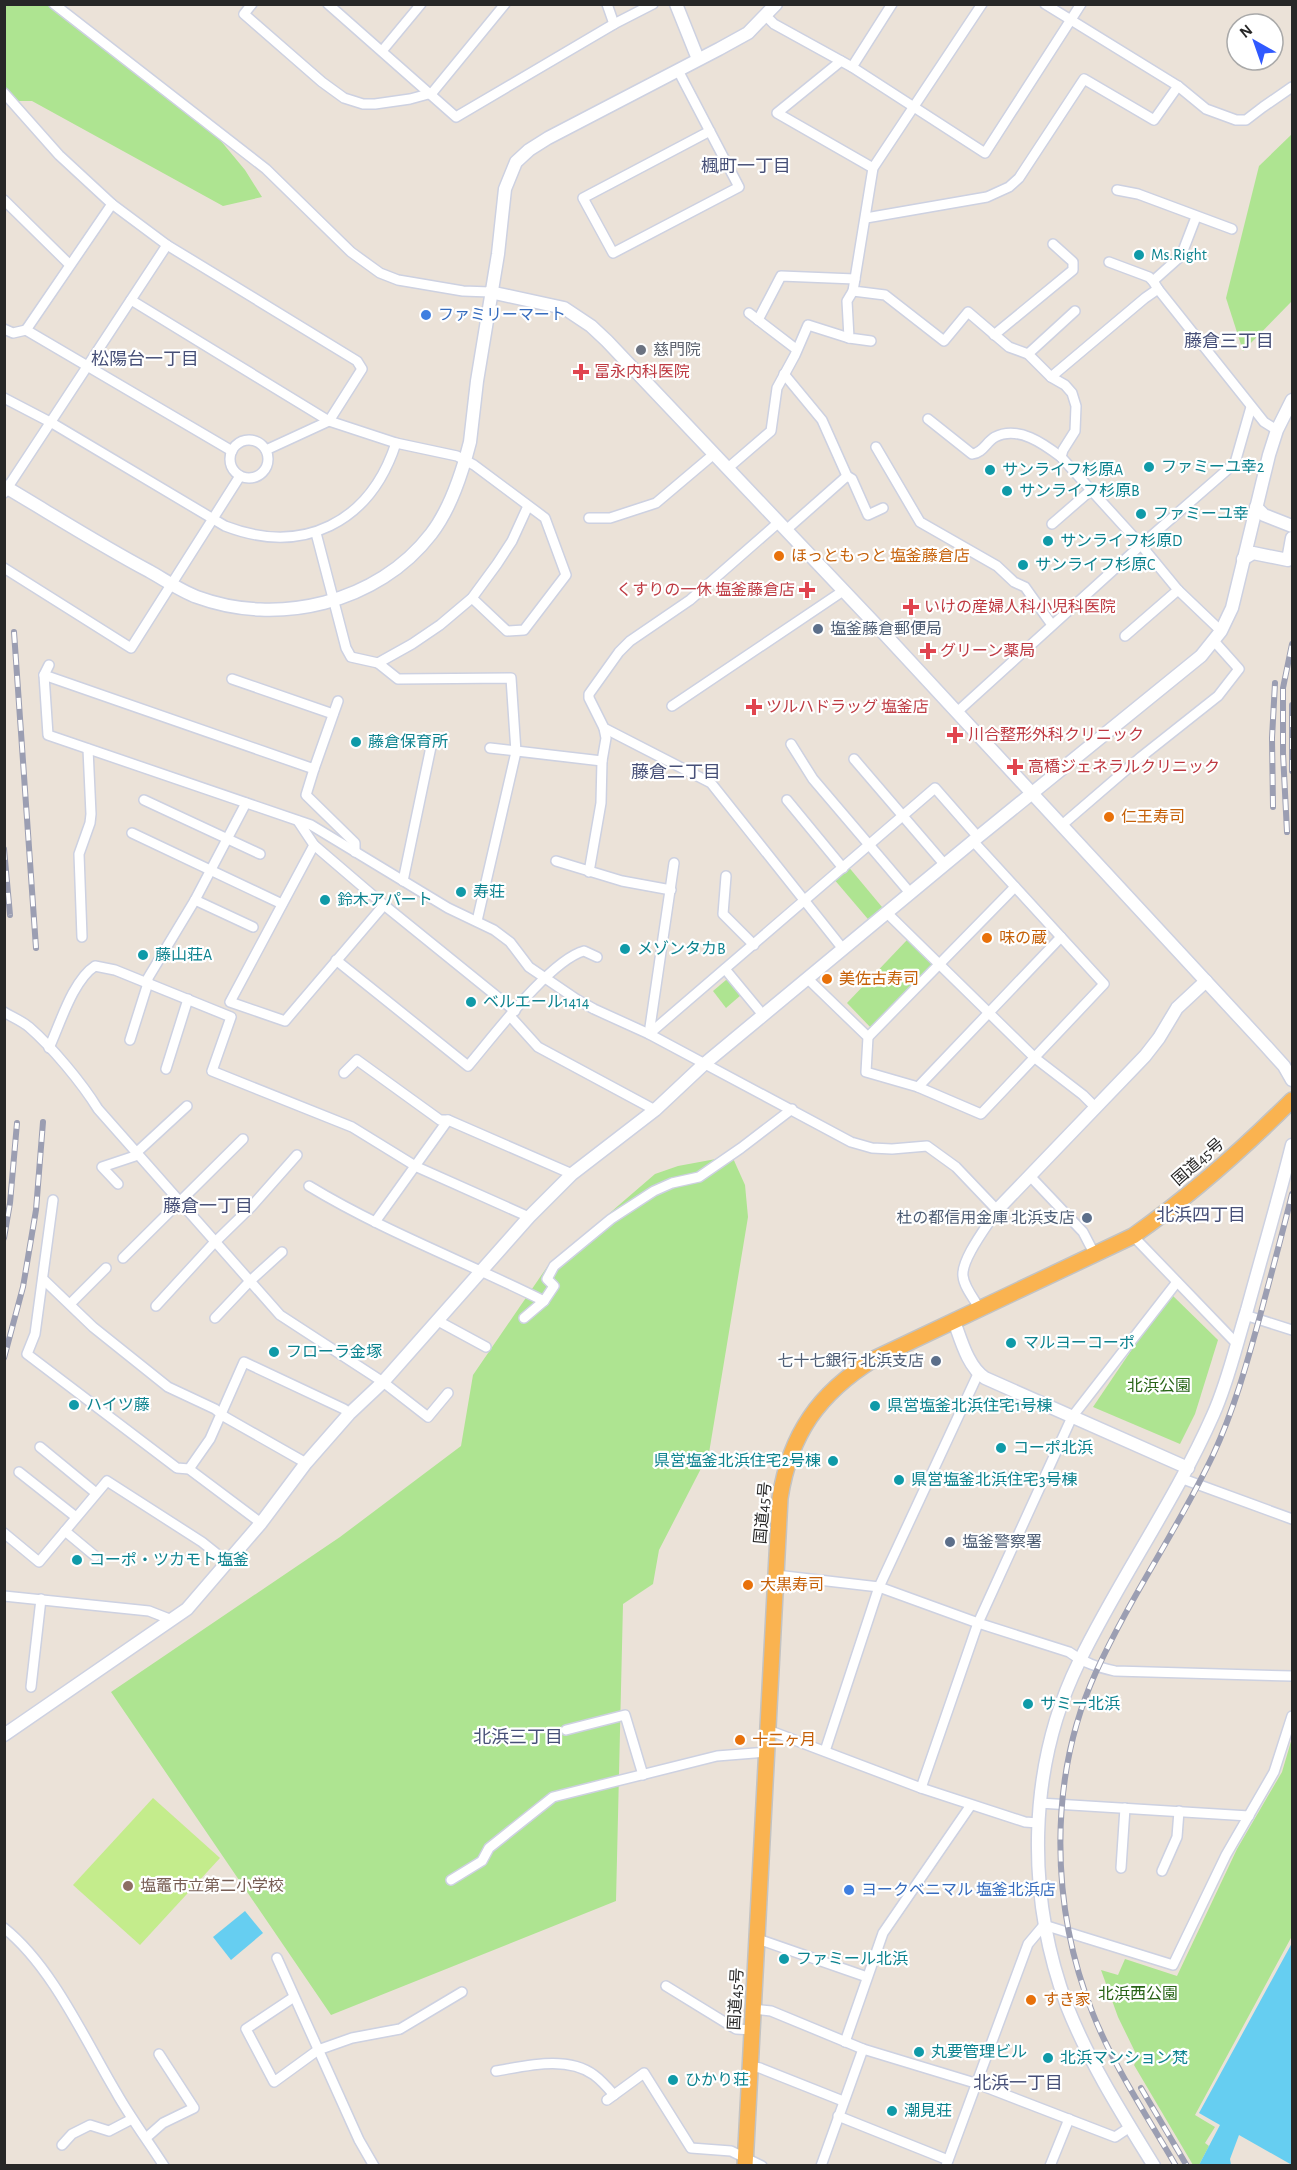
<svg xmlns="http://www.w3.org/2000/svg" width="1297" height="2170" font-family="'Alegreya Sans','Noto Sans JP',sans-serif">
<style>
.green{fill:#aee491}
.pitch{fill:#c4ec8c}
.water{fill:#66cef1}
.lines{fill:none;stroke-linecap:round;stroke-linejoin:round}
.minor-casing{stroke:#cdd1e1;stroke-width:12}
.tertiary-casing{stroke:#cdd1e1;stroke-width:15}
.trunk-casing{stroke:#c3c3c3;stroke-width:18}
.minor{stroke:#fff;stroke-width:9}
.tertiary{stroke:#fff;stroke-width:12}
.trunk{stroke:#fab350;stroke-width:15}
.rail-casing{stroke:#9b9eb2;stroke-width:6}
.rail{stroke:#fff;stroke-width:4;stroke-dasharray:11;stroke-linecap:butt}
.culture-dot{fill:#0f9aa8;stroke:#fff;stroke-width:2}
.shop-dot{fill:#3f7fe0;stroke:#fff;stroke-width:2}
.worship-dot{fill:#6b7280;stroke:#fff;stroke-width:2}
.health-dot{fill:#e0444e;stroke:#fff;stroke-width:2}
.food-dot{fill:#e8710a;stroke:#fff;stroke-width:2}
.service-dot{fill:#5c6f8a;stroke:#fff;stroke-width:2}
.education-dot{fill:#8d6e63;stroke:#fff;stroke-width:2}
.labels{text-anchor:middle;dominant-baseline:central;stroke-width:4.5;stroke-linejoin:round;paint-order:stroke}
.culture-label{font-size:16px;fill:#0d838f;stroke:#fff;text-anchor:start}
.shop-label{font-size:16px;fill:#366cbe;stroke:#fff;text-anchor:start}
.worship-label{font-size:16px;fill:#5b616d;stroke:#fff;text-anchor:start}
.health-label{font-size:16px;fill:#be3a42;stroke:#fff;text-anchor:start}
.food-label{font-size:16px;fill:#c56008;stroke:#fff;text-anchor:start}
.service-label{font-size:16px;fill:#4e5e75;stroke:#fff;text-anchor:start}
.street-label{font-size:16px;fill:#272727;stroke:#fff}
.park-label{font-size:16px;fill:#286417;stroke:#fff}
.education-label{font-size:16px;fill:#785e54;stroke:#fff;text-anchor:start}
.neighbourhood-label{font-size:18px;fill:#475078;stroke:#fff}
</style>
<rect width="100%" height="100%" fill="#ebe2d8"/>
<g class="green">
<path d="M4,5H47L211,129L245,170L262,197L223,206L32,101H5Z"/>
<path d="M1292,134V301L1243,351L1226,298L1259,166Z"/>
<path d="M847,865L887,913L873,925L833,878Z"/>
<path d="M907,940L936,968L874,1031L847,1003Z"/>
<path d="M726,980L732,982L741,995L726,1008L713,991Z"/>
<path d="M732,1156L745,1185L748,1217L709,1453L659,1550L653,1584L623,1604L616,1901L331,2015L111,1692L340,1537L461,1446L473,1375L547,1267L655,1174L678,1166Z"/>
<path d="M1170,1293L1218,1340L1195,1414L1180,1444L1093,1407Z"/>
<path d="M1292,1738V1936L1195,2115L1215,2127L1205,2143L1209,2146L1199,2165H1193L1134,2065L1138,2058L1118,2017L1101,1970L1118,1975L1125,1959L1177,1976L1237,1849L1282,1772Z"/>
</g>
<path class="pitch" d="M153,1798L220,1858L140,1945L73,1885Z"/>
<g class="water">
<path d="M245,1911L263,1933L231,1960L213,1937Z"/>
<path d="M1292,1943V2165L1239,2135L1230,2159L1231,2165H1199L1220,2125L1199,2113Z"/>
</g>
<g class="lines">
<g class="minor-casing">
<g id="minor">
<path d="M54,4L266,169L351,252L380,273L398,280L410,282L463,291L490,292"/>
<path d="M252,4L244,14L322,82L344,98L363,104H375L410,99L432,93L505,4"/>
<path d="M328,4L456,117L614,24L653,4"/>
<path d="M607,4L614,24"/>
<path d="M982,4L873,168L853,291L885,295L944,341L968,312L1009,347L1028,354L1051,377L1065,385L1072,393L1076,406L1075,431L1063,450L1061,457L1141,545L1178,590L1221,631"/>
<path d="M1045,4L1178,86L1206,109L1236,120H1246L1263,107L1292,87"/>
<path d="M766,16L774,24L852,67L985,153L1081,4"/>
<path d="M382,51L421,4"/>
<path d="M841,61L777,113L873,168"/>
<path d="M852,67L892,4"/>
<path d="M678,70L682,78L739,187L613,253L583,198L710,131"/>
<path d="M4,93L59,155L112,204L167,245L357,361L362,369L329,421L266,450"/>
<path d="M1117,190L1138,194L1232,229"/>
<path d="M4,200L69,264"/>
<path d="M112,204L26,330L232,451"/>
<path d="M866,218L987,197L1009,187L1019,178L1084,79L1154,120L1178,86"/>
<path d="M1109,262L1149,277L1153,281"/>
<path d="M1158,289L1153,281L1181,256L1196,217"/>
<path d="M853,291L847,301L849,338L871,341"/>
<path d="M131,300L329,421L396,443L457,456L474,465L545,518L566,575L524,630L507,631L472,598"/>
<path d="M749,313L796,349"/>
<path d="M758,320L781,276L855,279"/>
<path d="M4,329L13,333L26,330"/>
<path d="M994,335L1073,270V262L1053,244"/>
<path d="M1028,354L1075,311"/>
<path d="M784,374L822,420L847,476L852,479L868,515L883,508"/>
<path d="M1051,377L1145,298L1158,289L1264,422L1277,430"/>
<path d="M4,398L52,423L225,526C303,556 370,523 396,443"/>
<path d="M928,419L972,454C983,453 986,442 995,437C1018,425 1044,444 1061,457"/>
<circle cx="249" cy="459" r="19"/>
<path d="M876,447L920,522L997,566L1014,582L1025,587L1052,625"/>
<path d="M728,468L771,431L777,388L795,355L808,325L849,338"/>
<path d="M4,493L167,245"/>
<path d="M589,518H610L656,503L714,454"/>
<path d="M779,522L690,600L630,641L619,652L589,694V698L604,728L711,783L843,949"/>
<path d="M1052,524L1090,491"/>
<path d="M786,530L847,476"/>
<path d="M316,533L346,648L351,657L378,663L412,644L440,625L472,598L497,564L512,541L528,506"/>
<path d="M4,568L131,648L240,476"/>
<path d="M1125,636L1178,590"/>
<path d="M378,663L398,679L511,678L516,752L477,921"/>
<path d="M49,665L44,675L48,735L311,825L448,908L494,930L510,942L529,967L576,999L594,1009L649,1034L935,788L978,837"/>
<path d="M44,675L314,769L338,701"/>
<path d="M232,679L333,714"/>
<path d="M672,706L843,591"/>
<path d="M957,712L1141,545L1235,463L1251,407"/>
<path d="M791,744L813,779L911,894"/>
<path d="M490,748L602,761"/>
<path d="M854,759L945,865"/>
<path d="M314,769L306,795L355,843V852"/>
<path d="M144,800L260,854"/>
<path d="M787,800L843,868"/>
<path d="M298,821L314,845L384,905L515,1011"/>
<path d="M1062,825L1141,757L1218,696L1239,669L1214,641"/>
<path d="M132,833L282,904"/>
<path d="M314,845L230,1002L285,1021L384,905"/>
<path d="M556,861L622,881L671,890"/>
<path d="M674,863L649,1034L851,1142L872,1148L892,1149L927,1146L956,1167L997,1210C988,1225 961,1259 963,1276C964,1287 974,1299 980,1309"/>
<path d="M589,872L601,803L602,761L606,738L604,728"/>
<path d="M726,876L723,914L754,945"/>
<path d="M403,881L432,742"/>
<path d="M195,900L253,927"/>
<path d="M887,913L1035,1058L1083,1095L1095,1107"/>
<path d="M82,937L79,854L90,823L91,814L88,749"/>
<path d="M336,960L468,1066C492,1038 550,960 584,951L597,957"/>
<path d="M725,969L763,1015"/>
<path d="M808,979L868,1037L866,1072L918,1087L981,1114L1104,984L973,841"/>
<path d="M4,1012C12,1017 22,1021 29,1027C52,1047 82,1083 98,1109L280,1315L383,1382L428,1417L448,1393"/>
<path d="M510,1016L538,1047L655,1110"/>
<path d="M868,1037L1015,887"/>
<path d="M130,1040L148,983V978L195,900L246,803"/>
<path d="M49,1048C60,1024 73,980 95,966L115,970L231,1017L212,1071L352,1127L417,1167L529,1217"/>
<path d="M166,1069L188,999"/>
<path d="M344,1073L357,1060L440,1120H448L572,1174"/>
<path d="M918,1087L1061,937"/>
<path d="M136,1153L187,1106"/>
<path d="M1029,1175L1083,1232L1095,1255"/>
<path d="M118,1184L102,1167L138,1155"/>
<path d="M309,1186C383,1231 466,1262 544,1301"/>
<path d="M53,1200L35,1334L27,1354L177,1468L189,1469L261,1523"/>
<path d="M375,1222L448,1120"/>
<path d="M1133,1236L1237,1344"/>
<path d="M123,1258L243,1139"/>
<path d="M43,1279L93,1327L168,1387L215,1409L225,1417L306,1463"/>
<path d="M70,1304L106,1268"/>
<path d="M156,1306L212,1245L251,1207L297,1155"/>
<path d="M1245,1315L1292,1330"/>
<path d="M215,1318L250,1281L282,1252"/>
<path d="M524,1318L544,1301L554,1286L547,1279L554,1266L611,1219L654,1191L672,1183L699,1177L741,1148L792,1109"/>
<path d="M438,1321L486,1347"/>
<path d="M40,1447L96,1493"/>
<path d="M189,1469L210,1439L244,1362L344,1409L349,1414"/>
<path d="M19,1472L76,1517"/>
<path d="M1183,1479L1292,1519"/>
<path d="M65,1531L95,1556"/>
<path d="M4,1533L39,1562L107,1481L202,1542L227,1562"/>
<path d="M776,1575L879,1587L978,1623L1069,1652C1084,1663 1097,1667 1115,1671L1292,1676"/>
<path d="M4,1596L149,1611L172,1620"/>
<path d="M31,1687L41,1599"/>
<path d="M566,1730L625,1715L643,1775"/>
<path d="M768,1730L921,1788L1025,1822L1038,1823"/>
<path d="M825,1751L879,1587L978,1374"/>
<path d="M921,1788L978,1623L1072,1417L1177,1282"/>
<path d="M1039,1803L1249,1816"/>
<path d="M1121,1868L1125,1808"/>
<path d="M1162,1871L1177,1837L1179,1811"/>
<path d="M451,1880L482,1861L489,1848L553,1797L717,1756L767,1752"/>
<path d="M4,1928C52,1966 85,2040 116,2092C130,2117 148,2141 164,2166"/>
<path d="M758,1939L867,1977"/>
<path d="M277,1958L359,2140L374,2166"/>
<path d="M666,1986L736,2029L753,2030"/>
<path d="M294,1997L246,2029L274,2082L318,2050L352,2038L400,2029L462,1992"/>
<path d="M754,2009L771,2011L863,2049L975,2083L1115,2137L1130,2127"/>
<path d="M845,2042L883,1933L971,1805"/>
<path d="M751,2066L760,2068L843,2101"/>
<path d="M496,2071C526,2066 567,2055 594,2075C601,2080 608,2088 614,2095"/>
<path d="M607,2100L644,2073L691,2148L731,2151L762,2166"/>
<path d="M838,2116L948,2160"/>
<path d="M146,2138L163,2123L194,2108L159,2054"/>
<path d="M62,2145L72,2134L90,2125L109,2131L132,2119"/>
<path d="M821,2166L863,2049"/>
<path d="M946,2166L1028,1944L1044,1925L1173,1965L1226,1855L1274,1772L1292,1716"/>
<path d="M1050,2166L1069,2119"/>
</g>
</g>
<g class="tertiary-casing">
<g id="tertiary">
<path d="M676,4L698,59"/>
<path d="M490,292L564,308L591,326L607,341L879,628L1265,1045L1284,1066L1292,1080"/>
<path d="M4,486C53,515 100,545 149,571C165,580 181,591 197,597C278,627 378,603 431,534C451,508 462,473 470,442L477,381L498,254L505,189L516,162L529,150L548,138L719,49L748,33L776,4"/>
<path d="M1256,507L1264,515L1292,526"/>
<path d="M1243,559L1253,553L1288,560L1292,538"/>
<path d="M997,1210L1145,1056L1159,1038L1177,1008L1206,981"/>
<path d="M954,1321C961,1340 968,1367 985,1378L1188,1468"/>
<path d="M4,1735L187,1609L261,1523L306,1463L349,1414L383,1382L529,1217L572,1174L655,1110L703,1065L978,837L1201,656L1221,631L1232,608L1269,455L1277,430L1292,400"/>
<path d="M1154,2166C1122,2114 1089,2062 1067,2006C1026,1896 1027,1768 1079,1662C1120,1578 1175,1501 1213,1415C1228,1382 1236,1345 1247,1310C1262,1255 1278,1201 1292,1145"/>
</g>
</g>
<g class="trunk-casing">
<path id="trunk" d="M745,2166L780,1498C790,1434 819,1393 874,1359L1133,1236C1190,1196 1243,1149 1292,1100"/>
</g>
<use href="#minor" class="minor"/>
<use href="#tertiary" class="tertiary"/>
<use href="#trunk" class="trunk"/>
<g class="rail-casing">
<g id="rail">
<path d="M14,632L36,948"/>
<path d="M1292,771V705"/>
<path d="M1273,807L1272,738L1275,683"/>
<path d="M1287,832L1283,753V688L1292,644"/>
<path d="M4,849L10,915"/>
<path d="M4,1238L10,1203L17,1123"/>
<path d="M4,1358L23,1287L36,1210L43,1122"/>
<path d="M1141,2088L1187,2166"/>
<path d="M1176,2166C1147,2116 1114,2067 1093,2014C1050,1907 1048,1777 1096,1672C1130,1597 1178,1529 1213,1455C1234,1410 1247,1363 1260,1316C1271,1275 1282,1235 1292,1194"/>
</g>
</g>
<use href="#rail" class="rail"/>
</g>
<g class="culture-dot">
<circle cx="1139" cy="255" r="6"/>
<circle cx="1149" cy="467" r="6"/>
<circle cx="990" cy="470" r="6"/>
<circle cx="1007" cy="491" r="6"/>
<circle cx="1141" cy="514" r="6"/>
<circle cx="1048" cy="541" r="6"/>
<circle cx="1023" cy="565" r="6"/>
<circle cx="356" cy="742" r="6"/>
<circle cx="461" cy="892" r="6"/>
<circle cx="325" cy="900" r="6"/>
<circle cx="625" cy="949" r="6"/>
<circle cx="143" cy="955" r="6"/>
<circle cx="471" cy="1002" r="6"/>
<circle cx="1011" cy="1343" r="6"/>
<circle cx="274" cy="1352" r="6"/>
<circle cx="74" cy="1405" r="6"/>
<circle cx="875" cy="1406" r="6"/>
<circle cx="1001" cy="1448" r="6"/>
<circle cx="833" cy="1461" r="6"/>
<circle cx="899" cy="1480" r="6"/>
<circle cx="77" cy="1560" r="6"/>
<circle cx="1028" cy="1704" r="6"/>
<circle cx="784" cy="1959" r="6"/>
<circle cx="919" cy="2052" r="6"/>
<circle cx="1048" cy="2058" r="6"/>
<circle cx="673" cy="2080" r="6"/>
<circle cx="892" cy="2111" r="6"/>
</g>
<g class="shop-dot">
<circle cx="426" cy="315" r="6"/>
<circle cx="849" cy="1890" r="6"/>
</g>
<circle class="worship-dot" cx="641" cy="350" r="6"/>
<g class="health-dot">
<path d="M578 363h6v6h6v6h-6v6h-6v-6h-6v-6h6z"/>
<path d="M804 581h6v6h6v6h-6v6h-6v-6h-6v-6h6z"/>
<path d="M908 598h6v6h6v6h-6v6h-6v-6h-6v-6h6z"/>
<path d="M925 642h6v6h6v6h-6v6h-6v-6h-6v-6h6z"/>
<path d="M751 698h6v6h6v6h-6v6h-6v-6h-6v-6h6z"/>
<path d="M952 726h6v6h6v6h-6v6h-6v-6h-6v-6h6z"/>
<path d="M1012 758h6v6h6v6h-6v6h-6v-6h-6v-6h6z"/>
</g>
<g class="food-dot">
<circle cx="779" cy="556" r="6"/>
<circle cx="1109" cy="817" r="6"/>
<circle cx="987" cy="938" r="6"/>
<circle cx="827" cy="979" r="6"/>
<circle cx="748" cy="1585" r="6"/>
<circle cx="740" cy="1740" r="6"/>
<circle cx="1031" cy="2000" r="6"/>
</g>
<g class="service-dot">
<circle cx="818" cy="629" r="6"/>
<circle cx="1087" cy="1218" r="6"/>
<circle cx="936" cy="1361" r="6"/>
<circle cx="950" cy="1542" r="6"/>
</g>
<circle class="education-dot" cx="128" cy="1886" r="6"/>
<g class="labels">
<g class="culture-label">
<text x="1151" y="255">Ms.Right</text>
<text x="1161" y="467">ファミーユ幸2</text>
<text x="1002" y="470">サンライフ杉原A</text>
<text x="1019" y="491">サンライフ杉原B</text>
<text x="1153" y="514">ファミーユ幸</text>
<text x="1060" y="541">サンライフ杉原D</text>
<text x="1035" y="565">サンライフ杉原C</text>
<text x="368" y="742">藤倉保育所</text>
<text x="473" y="892">寿荘</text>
<text x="337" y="900">鈴木アパート</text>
<text x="637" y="949">メゾンタカB</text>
<text x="155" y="955">藤山荘A</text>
<text x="483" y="1002">ベルエール1414</text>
<text x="1023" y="1343">マルヨーコーポ</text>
<text x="286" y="1352">フローラ金塚</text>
<text x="86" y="1405">ハイツ藤</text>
<text x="887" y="1406">県営塩釜北浜住宅1号棟</text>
<text x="1013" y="1448">コーポ北浜</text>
<text x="821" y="1461" text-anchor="end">県営塩釜北浜住宅2号棟</text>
<text x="911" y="1480">県営塩釜北浜住宅3号棟</text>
<text x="89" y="1560">コーポ・ツカモト塩釜</text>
<text x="1040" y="1704">サミー北浜</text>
<text x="796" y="1959">ファミール北浜</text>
<text x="931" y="2052">丸要管理ビル</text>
<text x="1060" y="2058">北浜マンション梵</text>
<text x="685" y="2080">ひかり荘</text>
<text x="904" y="2111">潮見荘</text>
</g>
<g class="shop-label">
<text x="438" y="315">ファミリーマート</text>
<text x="861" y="1890">ヨークベニマル 塩釜北浜店</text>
</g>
<g class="worship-label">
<text x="653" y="350">慈門院</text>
</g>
<g class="health-label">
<text x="594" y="372">冨永内科医院</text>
<text x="795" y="590" text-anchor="end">くすりの一休 塩釜藤倉店</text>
<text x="924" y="607">いけの産婦人科小児科医院</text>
<text x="940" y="651">グリーン薬局</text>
<text x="766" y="707">ツルハドラッグ 塩釜店</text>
<text x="968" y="735">川合整形外科クリニック</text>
<text x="1028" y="767">高橋ジェネラルクリニック</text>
</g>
<g class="food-label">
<text x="791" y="556">ほっともっと 塩釜藤倉店</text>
<text x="1121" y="817">仁王寿司</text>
<text x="999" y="938">味の蔵</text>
<text x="839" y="979">美佐古寿司</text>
<text x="760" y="1585">大黒寿司</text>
<text x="752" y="1740">十二ヶ月</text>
<text x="1043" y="2000">すき家</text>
</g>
<g class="service-label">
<text x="830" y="629">塩釜藤倉郵便局</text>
<text x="1075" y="1218" text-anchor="end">杜の都信用金庫 北浜支店</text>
<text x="924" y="1361" text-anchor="end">七十七銀行 北浜支店</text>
<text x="962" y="1542">塩釜警察署</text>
</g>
<g class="street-label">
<text transform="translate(1198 1162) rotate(-41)">国道45号</text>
<text transform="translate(763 1513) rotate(-85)">国道45号</text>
<text transform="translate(736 1999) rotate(-87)">国道45号</text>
</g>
<g class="park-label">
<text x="1159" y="1386">北浜公園</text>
<text x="1138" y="1994">北浜西公園</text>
</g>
<g class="education-label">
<text x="140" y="1886">塩竈市立第二小学校</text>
</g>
<g class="neighbourhood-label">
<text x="746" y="167">楓町一丁目</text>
<text x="1229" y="342">藤倉三丁目</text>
<text x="145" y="360">松陽台一丁目</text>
<text x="676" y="773">藤倉二丁目</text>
<text x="208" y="1207">藤倉一丁目</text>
<text x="1201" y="1216">北浜四丁目</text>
<text x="518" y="1738">北浜三丁目</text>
<text x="1018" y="2084">北浜一丁目</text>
</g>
</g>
<rect width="1297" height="2170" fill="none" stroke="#272727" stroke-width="12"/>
<g transform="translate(1255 42) rotate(320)"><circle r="28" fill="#ffffff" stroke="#a9a9a9" stroke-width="1.5"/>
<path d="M0-4.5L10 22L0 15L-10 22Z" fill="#3059ff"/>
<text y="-9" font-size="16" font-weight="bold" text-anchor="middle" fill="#272727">N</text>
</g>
</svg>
